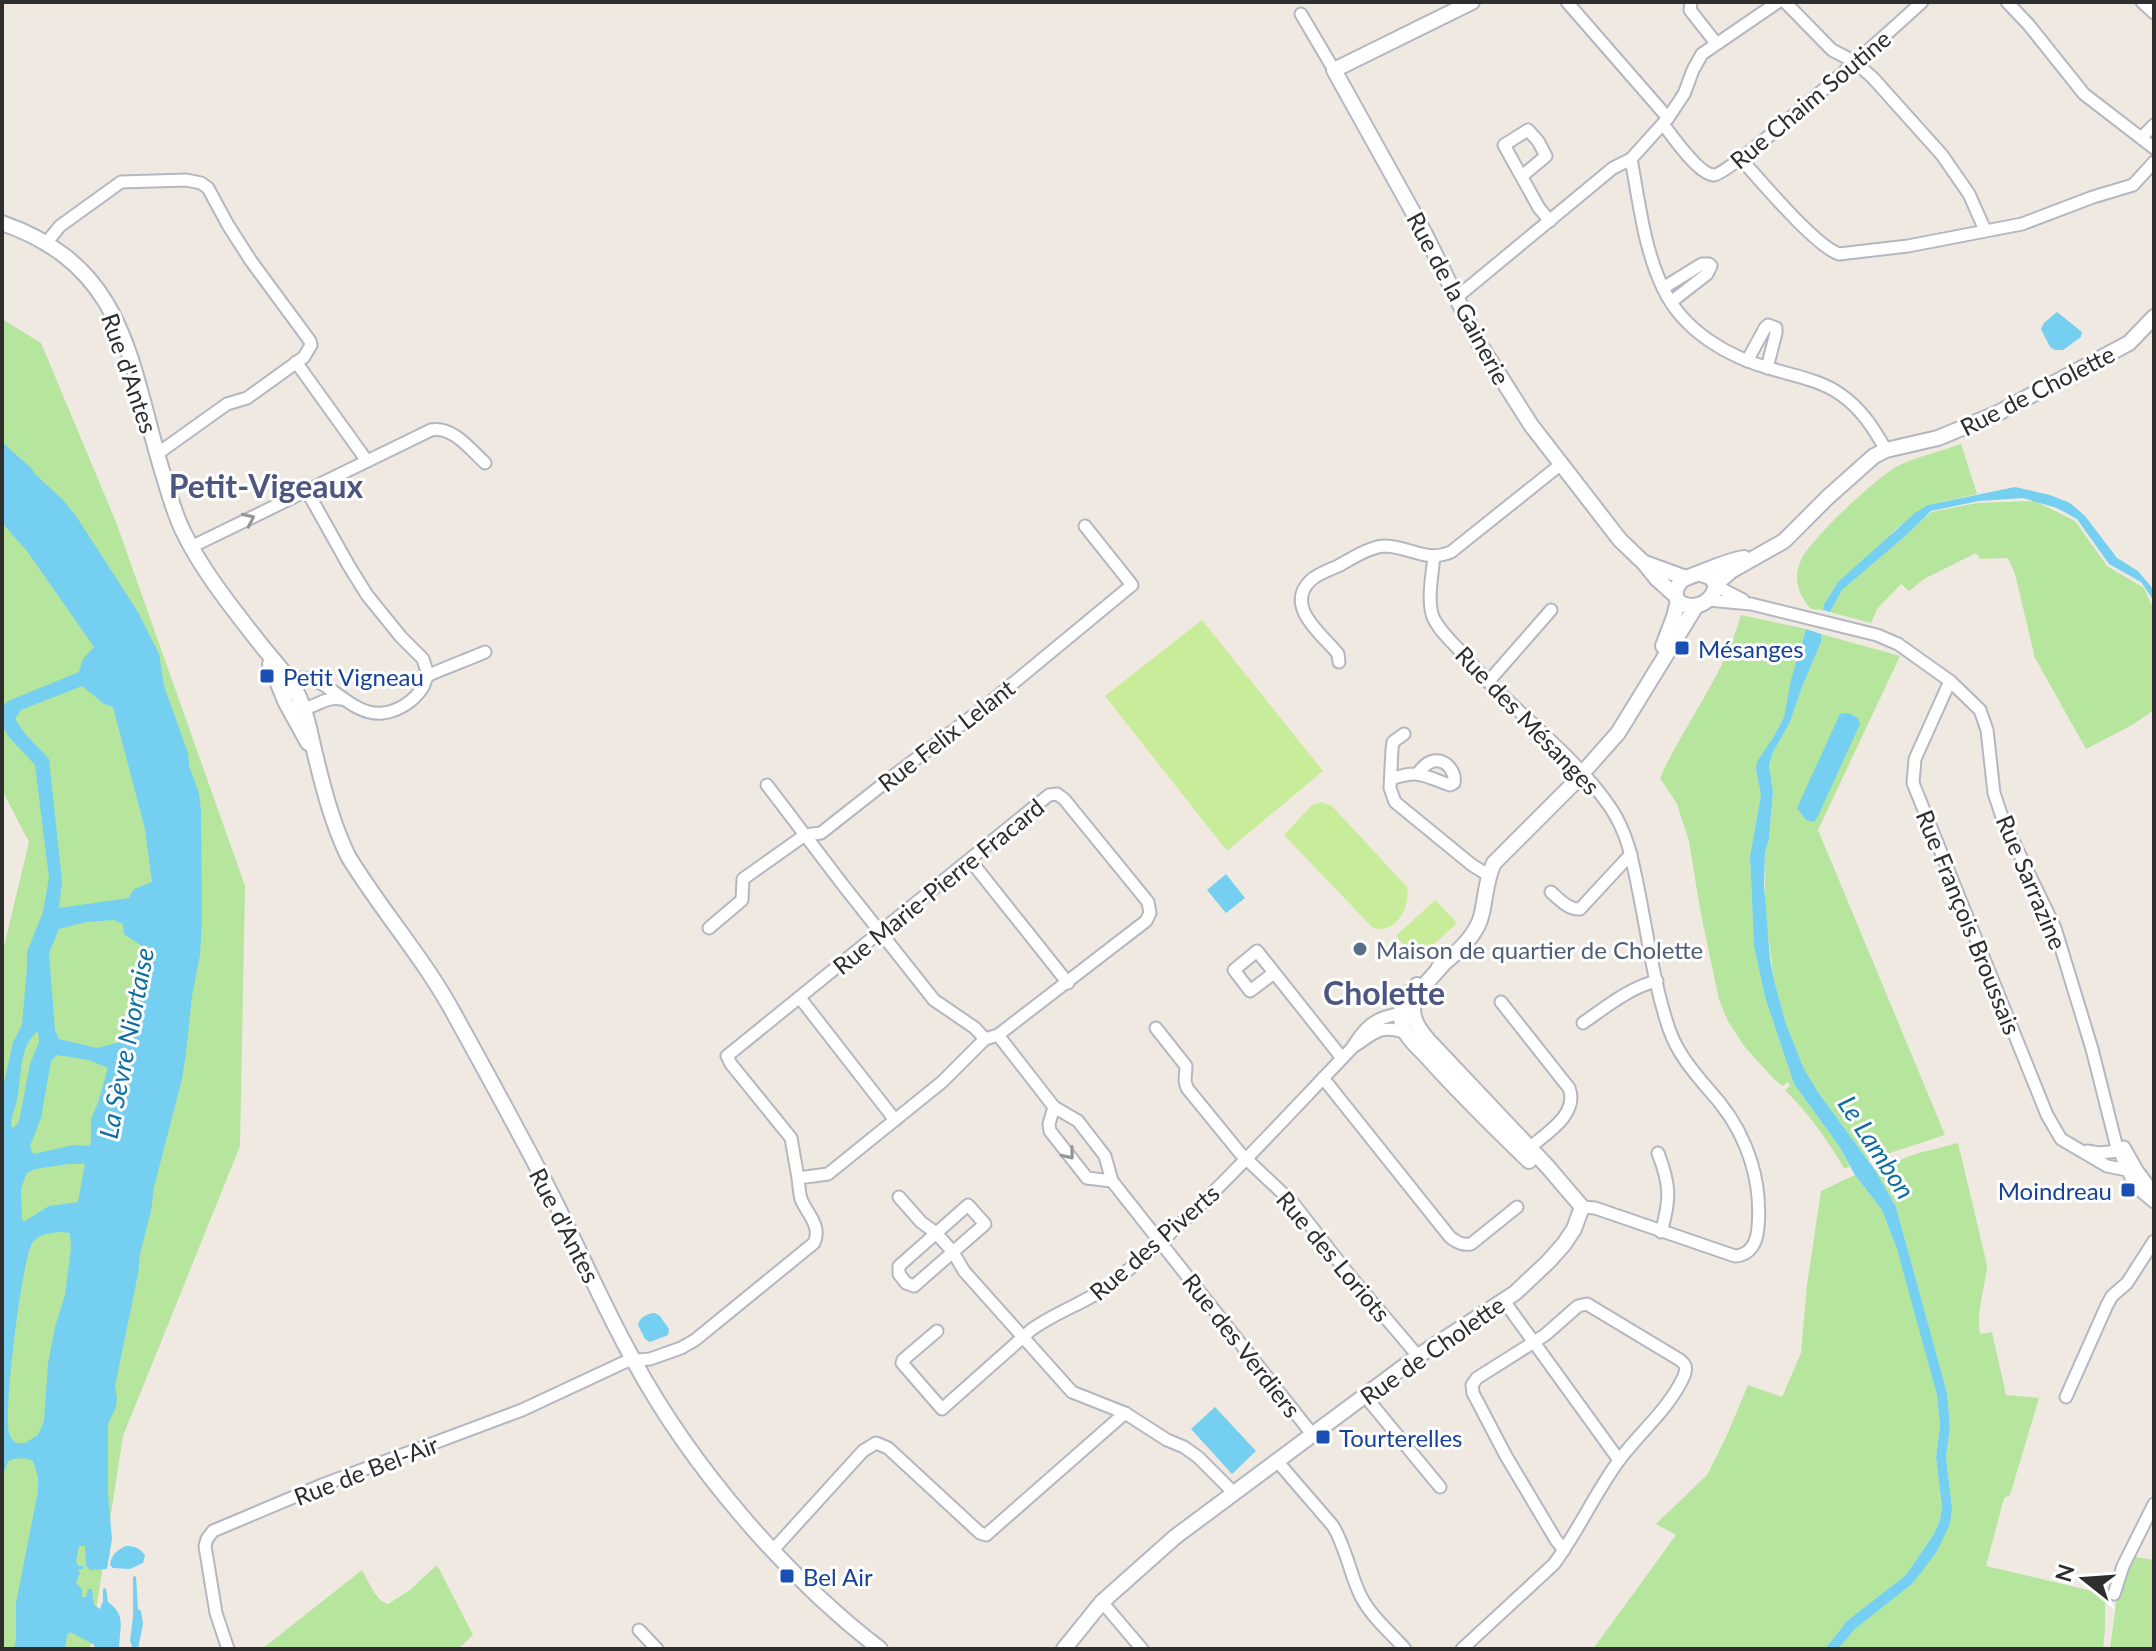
<svg xmlns="http://www.w3.org/2000/svg" width="2156" height="1651" font-family="Lato,sans-serif">
<style>
.green{fill:#b6e59e}
.pitch{fill:#c9ec9a}
.water{fill:#75cff0;fill-rule:evenodd}
.lines{fill:none;stroke-linecap:round;stroke-linejoin:round}
.minor-casing{stroke:#b4b7c1;stroke-width:15}
.tertiary-casing{stroke:#b4b7c1;stroke-width:18}
.minor{stroke:#fff;stroke-width:11}
.tertiary{stroke:#fff;stroke-width:14}
.oneway{stroke:#969696}
.transit-dot{fill:#1a4fb4;stroke:#fff;stroke-width:3}
.service-dot{fill:#5c6f8a;stroke:#fff;stroke-width:3}
.labels{text-anchor:middle;dominant-baseline:central;stroke-width:6;stroke-linejoin:round;paint-order:stroke}
.street-label{font-size:24px;fill:#2e2e2e;stroke:#fff}
.transit-label{font-size:24px;fill:#164399;stroke:#fff;text-anchor:start}
.service-label{font-size:24px;fill:#4e5e75;stroke:#fff;text-anchor:start}
.water-label{font-size:26px;font-style:italic;fill:#0d6fa3;stroke:#fff}
.district-label{font-size:32px;font-weight:bold;fill:#4d5680;stroke:#fff}
</style>
<rect width="100%" height="100%" fill="#efe9e1"/>
<g class="green">
<path d="M2,319L41,343L116,522L245,886L240,1146L123,1436L90,1649H2V955L29,842L2,790Z"/>
<path d="M1961,444L1977,494L1928,505L1896,529L1871,554L1838,582L1824,604L1823,610L1811,609C1798,595 1792,577 1802,558C1814,536 1874,480 1896,467C1914,457 1942,451 1961,444Z"/>
<path d="M2035,501L2075,521L2107,566L2144,588L2154,610V710L2132,725L2086,749L2035,658L2015,574L2008,558L1980,559L1976,553L1924,579L1909,591L1901,584L1877,609L1871,623L1830,612L1842,590L1903,538L1921,520L1932,512L1977,503Z"/>
<path d="M1741,615L1806,629L1799,651L1784,717L1756,769L1761,795L1750,856L1754,946L1765,997L1794,1084L1839,1146L1850,1167L1844,1168C1827,1139 1809,1114 1785,1090L1790,1086L1788,1082L1782,1086L1773,1078L1744,1046L1728,1021L1719,1000L1700,909L1689,841L1677,804L1660,778C1685,723 1725,674 1741,615Z"/>
<path d="M1821,634L1900,656L1818,830L1945,1135L1868,1160L1818,1092L1804,1069L1786,1024L1774,980L1765,911V853L1769,838L1773,792L1769,765L1773,752L1790,722L1802,687L1821,642Z"/>
<path d="M1958,1143L1987,1265C1985,1290 1976,1309 1980,1334L1992,1332L2006,1395L2039,1398L2010,1495L2004,1498L1986,1566L2105,1594V1629L2103,1649H1838L1855,1629L1912,1584L1952,1508L1946,1457L1950,1427L1947,1393L1896,1207L1875,1170L1915,1154Z"/>
<path d="M1855,1175L1882,1210L1897,1249L1910,1294L1937,1395L1940,1426L1936,1457L1942,1507L1940,1520L1934,1534L1906,1575L1847,1621L1825,1649H1593L1676,1535L1656,1524L1707,1475L1727,1435L1748,1385L1782,1397L1801,1353L1807,1285L1821,1191Z"/>
<path d="M2130,1556L2154,1560V1649H2110L2117,1596Z"/>
<path d="M437,1565L473,1635L458,1649H262L362,1570C369,1582 375,1600 388,1604L410,1590Z"/>
</g>
<g class="pitch">
<path d="M1202,620L1323,771L1227,851L1105,696Z"/>
<path d="M1321,802L1332,806L1407,887C1411,906 1395,937 1372,927L1284,835L1312,805Z"/>
<path d="M1435,900L1457,923L1417,960L1396,936Z"/>
</g>
<g class="water">
<path d="M2057,312L2082,332L2081,337L2063,350H2055L2050,347L2041,329L2044,323Z"/>
<path d="M2,442L31,468L35,474L63,500L76,516L138,612L159,654L164,686L188,753L189,766L199,793L201,811L202,918L200,955L192,996L186,1053L182,1079L154,1187L151,1211L140,1254L138,1274L115,1386L117,1398L116,1407L108,1424V1494L112,1539L107,1569L90,1570L86,1566L85,1546H79L76,1561L78,1566H83V1569L77,1570L80,1572L76,1583L82,1589V1597H86L88,1589H92L94,1605L100,1609L103,1601V1589L106,1588L108,1602C126,1615 120,1626 119,1647L117,1649H97L93,1644L70,1632L67,1635L65,1649H14L16,1641V1603L38,1491V1477L33,1461C24,1457 16,1458 8,1461L2,1478V1092L13,1042L22,1025L27,968V952L43,912L49,878L35,765L8,736L2,724V707L8,701L79,672L83,659L94,647L27,551L2,523ZM82,686L104,704L113,707L145,829L152,882L134,889L129,898L59,908L62,881L49,759L26,735L15,719L21,710ZM114,920L123,924L124,934L148,950L132,1039L97,1048L59,1039L55,1030L49,953L59,929L86,922ZM38,1031L39,1042L30,1064L19,1122L13,1128L11,1126C11,1117 15,1109 17,1100C22,1078 18,1046 38,1031ZM57,1055L89,1060L108,1068L98,1103L91,1119V1142L89,1146L74,1145L33,1154L30,1146L41,1118L51,1061ZM69,1164H85L78,1202L49,1206L25,1221L22,1220L21,1188L27,1173L35,1169ZM61,1232L70,1233L71,1248L65,1295L55,1327L48,1364L44,1421L38,1435L25,1443H16C12,1439 10,1438 9,1433C3,1415 22,1255 33,1242C40,1233 51,1233 61,1232Z"/>
<path d="M2015,487L2050,495L2070,503L2085,516L2117,558L2138,571L2154,590V601L2141,582L2109,564L2077,519L2057,508L2023,498L1979,501L1931,511L1903,538L1842,590L1830,612L1823,610L1824,604L1838,582L1915,513L1928,505Z"/>
<path d="M1806,629L1821,634V642L1802,687L1790,722L1773,752L1769,765L1773,792L1769,838L1765,853L1764,885L1770,959L1774,980L1786,1024L1804,1069L1818,1092L1875,1170L1896,1207L1947,1393L1950,1427L1946,1457L1952,1508L1950,1524L1936,1553L1912,1584L1855,1629L1838,1649H1825L1847,1621L1906,1575L1934,1534L1940,1520L1942,1507L1936,1457L1940,1426L1937,1395L1897,1249L1882,1210L1855,1175L1839,1146L1794,1084L1765,997L1754,946L1750,856L1761,795L1756,769L1757,762L1774,736L1784,717L1791,680Z"/>
<path d="M1848,713L1858,718L1860,724L1818,816L1814,822L1806,820L1797,808L1840,714Z"/>
<path d="M1226,874L1245,898L1226,913L1207,890Z"/>
<path d="M655,1313L660,1316L669,1329L668,1335L650,1342L645,1339L638,1325C639,1318 647,1313 655,1313Z"/>
<path d="M1215,1407L1256,1451L1232,1474L1191,1429Z"/>
<path d="M126,1546C134,1546 141,1548 145,1556L143,1563L130,1569L113,1568L110,1565C111,1555 117,1550 126,1546Z"/>
<path d="M136,1576L138,1609L141,1611L143,1624L138,1649H133L130,1641L133,1617V1577Z"/>
</g>
<g class="lines">
<g class="minor-casing">
<g id="minor">
<path d="M1567,2L1668,118"/>
<path d="M1691,2L1690,10L1716,43"/>
<path d="M1785,2L1832,50L1855,62L1873,78L1942,155L1969,194L1985,230"/>
<path d="M2007,2L2028,24L2084,94L2154,148"/>
<path d="M2142,2L2154,13"/>
<path d="M1301,14L1334,70"/>
<path d="M1663,124C1673,137 1699,175 1714,175C1731,175 1898,24 1922,2"/>
<path d="M2141,138L2154,125"/>
<path d="M1631,159C1639,201 1644,249 1663,288C1683,331 1728,357 1772,369C1795,376 1820,380 1840,394C1861,408 1874,429 1886,450"/>
<path d="M1741,159C1760,180 1815,246 1839,254L1908,246L2022,224L2093,197L2133,185L2154,162"/>
<path d="M1522,176L1546,156L1538,141L1528,130L1504,145L1539,208L1550,221"/>
<path d="M47,242L60,226L121,182L186,180L201,183L208,188L228,225L251,261L310,341L311,345L304,357L247,398L227,404L157,454"/>
<path d="M1663,288L1702,264H1709L1711,266L1707,274L1671,302"/>
<path d="M1457,297L1613,168L1631,159L1668,118L1684,94L1693,70L1702,54L1778,2"/>
<path d="M1747,361L1765,328L1768,325L1776,328V333L1767,368"/>
<path d="M296,362L367,461"/>
<path d="M307,491L349,566L367,595L401,637L423,659L428,675"/>
<path d="M191,547L431,430C453,426 470,449 485,463"/>
<path d="M1434,557C1432,575 1427,601 1433,617C1439,631 1454,644 1464,655C1509,709 1570,749 1610,807C1628,833 1633,863 1639,893C1648,937 1654,985 1669,1029C1679,1058 1700,1079 1720,1103C1748,1138 1762,1182 1758,1227C1757,1242 1751,1255 1735,1256L1595,1208L1582,1207"/>
<path d="M1716,586L1743,600"/>
<path d="M1708,600L1751,604L1877,635L1898,644L1950,681L1980,710L1987,730L1994,793L2003,820L2055,928L2092,1049L2116,1144L2132,1180L2142,1192L2154,1202"/>
<path d="M1339,662L1338,654C1323,635 1284,607 1310,581C1317,574 1329,570 1338,566C1351,559 1369,547 1384,546C1409,546 1426,563 1451,552L1560,465"/>
<path d="M1950,681L1915,759L1913,783L2047,1115L2061,1139L2107,1166L2127,1170L2126,1167"/>
<path d="M1488,682L1551,610"/>
<path d="M288,690L294,680C324,668 347,717 383,713C399,711 414,701 423,687C425,683 425,679 428,676C431,673 477,656 485,652"/>
<path d="M296,708C314,711 322,696 341,699"/>
<path d="M1404,734L1393,742L1392,749L1390,788L1395,802L1472,865L1488,875"/>
<path d="M1391,779C1421,769 1423,776 1450,785L1454,783C1456,773 1447,759 1434,761C1427,762 1422,768 1418,773"/>
<path d="M767,785L843,885L934,1000L975,1028L985,1039"/>
<path d="M970,860L1068,983"/>
<path d="M1551,892C1559,899 1568,910 1580,909L1631,854"/>
<path d="M709,928L742,900L743,879L805,835L821,833L896,774L982,709L1132,585L1085,526"/>
<path d="M1274,973L1250,991L1234,970L1257,951L1342,1058"/>
<path d="M800,998L895,1120"/>
<path d="M1501,1002L1569,1088C1579,1114 1547,1133 1529,1148"/>
<path d="M1583,1023C1606,1007 1630,987 1657,981"/>
<path d="M1156,1028L1186,1066L1185,1081L1187,1088L1240,1153L1293,1203L1350,1276L1418,1356"/>
<path d="M998,1035L1054,1107L1078,1121L1105,1156L1112,1181L1312,1434"/>
<path d="M1356,1045C1375,1032 1382,1024 1406,1033"/>
<path d="M1323,1078L1450,1237C1458,1243 1462,1245 1471,1244L1517,1207"/>
<path d="M1054,1107L1049,1124L1050,1131L1087,1178L1112,1181"/>
<path d="M2124,1147L2137,1170L2154,1193"/>
<path d="M2087,1151L2099,1153L2119,1151L2124,1156"/>
<path d="M1658,1153C1670,1184 1671,1199 1661,1232"/>
<path d="M899,1197L921,1222L936,1233L953,1252L964,1271L1072,1392L1125,1413L1167,1440L1184,1447L1198,1457L1233,1492"/>
<path d="M968,1205L985,1224L914,1286L906,1283L899,1274V1266Z"/>
<path d="M1504,1301L1619,1460"/>
<path d="M937,1331L903,1360L902,1363L942,1409L1031,1330C1057,1311 1086,1303 1111,1284C1199,1214 1274,1129 1352,1048C1365,1027 1375,1017 1400,1014"/>
<path d="M1365,1396L1440,1487"/>
<path d="M2066,1397L2107,1305L2112,1296L2127,1283L2154,1241"/>
<path d="M1277,1461L1333,1526C1345,1546 1349,1569 1358,1590C1367,1613 1389,1631 1405,1649"/>
<path d="M773,1550L863,1451L876,1443L888,1448L980,1533L986,1535L1125,1413"/>
<path d="M2114,1594L2123,1566L2154,1504"/>
<path d="M1102,1602L1142,1649"/>
<path d="M639,1630L657,1649"/>
<path d="M228,1649L216,1613L205,1546L207,1539L213,1531L322,1485L522,1410L627,1361L650,1359L681,1348L695,1340L814,1243C822,1226 807,1214 801,1199C799,1192 799,1185 798,1178L828,1174L942,1082L985,1039L998,1035L1146,921L1150,913L1148,902L1064,799L1057,794L1049,795L727,1056L731,1064L791,1138L798,1178"/>
<path d="M1462,1649L1554,1564C1579,1530 1596,1491 1620,1459C1641,1431 1669,1409 1684,1376C1687,1368 1686,1365 1680,1360L1587,1304L1578,1306L1545,1335L1477,1378L1472,1385L1473,1393L1506,1456L1556,1540L1564,1550"/>
</g>
</g>
<g class="tertiary-casing">
<g id="tertiary">
<path d="M1472,2L1334,70L1424,232L1479,343L1531,425L1620,540L1644,563L1656,578L1676,596"/>
<path d="M2,223C128,267 129,363 163,474C169,493 174,513 183,531C201,569 232,608 258,641C270,657 285,671 295,689C307,711 310,734 316,758C324,791 333,825 348,856C380,909 423,957 453,1012C484,1068 515,1125 545,1182C576,1241 601,1303 634,1361C691,1466 785,1576 880,1649"/>
<path d="M1645,563L1686,578"/>
<path d="M1701,574L1710,577L1716,584C1711,619 1656,608 1683,579C1704,572 1722,562 1744,558"/>
<path d="M1716,584L1731,571L1784,541L1828,497L1874,456L1886,450L1938,438L1998,413L2129,343L2154,317"/>
<path d="M1663,646L1674,617L1678,601"/>
<path d="M270,664L286,703L308,743"/>
<path d="M1439,967C1456,954 1478,935 1482,913C1486,895 1486,879 1494,863L1571,786L1618,733L1696,606"/>
<path d="M1417,985C1407,996 1397,1007 1402,1024C1405,1037 1419,1048 1428,1058C1460,1094 1494,1127 1529,1161"/>
<path d="M1064,1649L1102,1602L1175,1537L1418,1356L1515,1293L1548,1262L1564,1244L1574,1229L1582,1207L1547,1166L1428,1040C1397,1005 1420,992 1444,963"/>
</g>
</g>
<use href="#minor" class="minor"/>
<use href="#tertiary" class="tertiary"/>
</g>
<defs><path id="oneway-chevron" d="M-2-3.5L2.5 0L-2 3.5" fill="none" stroke-width="1.6" stroke-linecap="round" stroke-linejoin="round" transform="scale(2)"/></defs>
<g class="oneway">
<use href="#oneway-chevron" transform="translate(249 519) rotate(-25)"/>
<use href="#oneway-chevron" transform="translate(1069 1154) rotate(51)"/>
</g>
<g class="transit-dot">
<rect x="1674" y="640" width="16" height="16" rx="4"/>
<rect x="259" y="668" width="16" height="16" rx="4"/>
<rect x="2120" y="1182" width="16" height="16" rx="4"/>
<rect x="1315" y="1429" width="16" height="16" rx="4"/>
<rect x="779" y="1568" width="16" height="16" rx="4"/>
</g>
<circle class="service-dot" cx="1360" cy="949" r="8"/>
<g class="labels">
<g class="street-label">
<text transform="translate(1810 99) rotate(-40)">Rue Chaim Soutine</text>
<text transform="translate(1459 298) rotate(62)">Rue de la Gainerie</text>
<text transform="translate(130 373) rotate(71)">Rue d'Antes</text>
<text transform="translate(2037 390) rotate(-27)">Rue de Cholette</text>
<text transform="translate(1528 720) rotate(46)">Rue des Mésanges</text>
<text transform="translate(946 735) rotate(-38)">Rue Felix Lelant</text>
<text transform="translate(2032 882) rotate(67)">Rue Sarrazine</text>
<text transform="translate(938 886) rotate(-39)">Rue Marie-Pierre Fracard</text>
<text transform="translate(1969 922) rotate(68)">Rue François Broussais</text>
<text transform="translate(565 1225) rotate(63)">Rue d'Antes</text>
<text transform="translate(1154 1242) rotate(-41)">Rue des Piverts</text>
<text transform="translate(1334 1256) rotate(50)">Rue des Loriots</text>
<text transform="translate(1242 1345) rotate(52)">Rue des Verdiers</text>
<text transform="translate(1432 1350) rotate(-35)">Rue de Cholette</text>
<text transform="translate(366 1470) rotate(-21)">Rue de Bel-Air</text>
</g>
<g class="transit-label">
<text x="1698" y="648">Mésanges</text>
<text x="283" y="676">Petit Vigneau</text>
<text x="2112" y="1190" text-anchor="end">Moindreau</text>
<text x="1339" y="1437">Tourterelles</text>
<text x="803" y="1576">Bel Air</text>
</g>
<g class="service-label">
<text x="1376" y="949">Maison de quartier de Cholette</text>
</g>
<g class="water-label">
<text transform="translate(126 1043) rotate(-79)">La Sèvre Niortaise</text>
<text transform="translate(1877 1147) rotate(57)">Le Lambon</text>
</g>
<g class="district-label">
<text x="266" y="485">Petit-Vigeaux</text>
<text x="1384" y="992">Cholette</text>
</g>
</g>
<rect width="2156" height="1651" fill="none" stroke="#2e2e2e" stroke-width="8"/>
<g transform="translate(2084 1579) rotate(287)" stroke="#ffffff" stroke-width="6" paint-order="stroke">
<path d="M0-6L14 30L0 20L-14 30Z" fill="#2e2e2e"/>
<text y="-12" font-size="22" font-weight="bold" text-anchor="middle" fill="#2e2e2e">N</text>
</g>
</svg>
